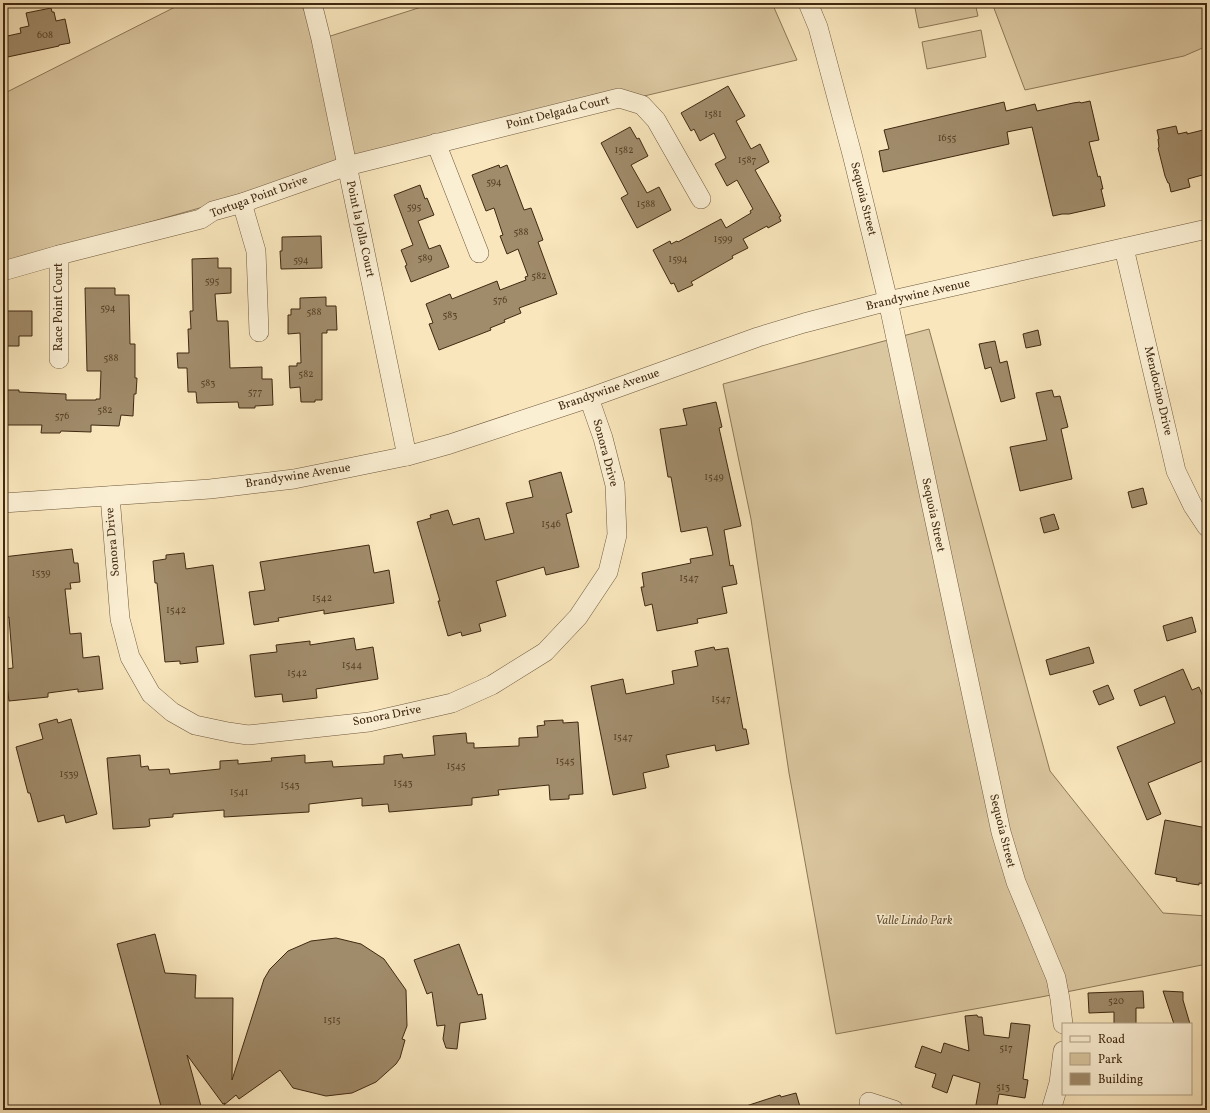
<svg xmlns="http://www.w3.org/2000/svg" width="1210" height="1113" font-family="Vollkorn,serif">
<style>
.green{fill:#dac69f;stroke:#8d7858}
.building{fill:#a08b6a;stroke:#402911}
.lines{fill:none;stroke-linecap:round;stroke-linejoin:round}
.minor-casing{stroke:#6e583c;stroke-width:20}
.minor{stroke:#fbefd3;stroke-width:19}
.labels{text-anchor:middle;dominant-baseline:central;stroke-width:3;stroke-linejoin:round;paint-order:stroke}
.number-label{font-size:10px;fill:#584227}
.street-label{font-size:12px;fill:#402911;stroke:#fbefd3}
.park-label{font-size:12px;font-style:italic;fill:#665034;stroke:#fbefd3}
</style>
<rect width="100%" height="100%" fill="#f9e6bc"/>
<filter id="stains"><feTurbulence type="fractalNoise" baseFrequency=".005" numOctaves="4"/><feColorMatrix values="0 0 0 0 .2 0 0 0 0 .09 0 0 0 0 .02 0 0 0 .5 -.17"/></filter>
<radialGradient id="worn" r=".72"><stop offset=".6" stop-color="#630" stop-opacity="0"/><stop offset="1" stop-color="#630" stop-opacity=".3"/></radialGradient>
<g class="green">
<path d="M183,3H300L321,39L434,3H772L797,60L347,166L3,264V94Z"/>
<path d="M914,3H975L978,16L919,28Z"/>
<path d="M992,3H1207V46L1184,56L1025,90Z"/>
<path d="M981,30L986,57L927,69L922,42Z"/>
<path d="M929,329L1050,771L1163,913L1207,916V964L1041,997L836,1034L789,773L751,519L723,384Z"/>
</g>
<g class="building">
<path d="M51,8L52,12H54L56,21L65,19L70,43L59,45V46L3,58V37L21,33L20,28L29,26L26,13Z"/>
<path d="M728,86L745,116L736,121L751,149L760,144L769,162L755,170L781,216L779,217L781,221L768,228L767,226L743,239L748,248L732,256L733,258L691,282L693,285L678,292L674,283L671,284L653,250L670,241L671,244L677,241L678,242L721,219L726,228L751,213L750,211L753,209L737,180L727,186L715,164L726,158L714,133L700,141L694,129L691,131L681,113Z"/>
<path d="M1090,101L1099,140L1089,142L1098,177L1100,176L1103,189H1101L1105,206L1069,214H1062L1053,216L1032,127L1007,132L1009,144L883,172L879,151L889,149L884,130L1004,102L1006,111L1035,104L1037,111L1073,103L1080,102L1081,103Z"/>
<path d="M1176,126L1178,134L1187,132V134L1207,129V164H1203L1206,174L1188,179L1190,187L1171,192L1169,183H1168L1165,176L1158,148L1159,147L1158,139H1159L1157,130Z"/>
<path d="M630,127L637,139L639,138L648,156L631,165L647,193L659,187L671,210L637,228L621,198L628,194L601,143Z"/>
<path d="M499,165L500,168L507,165L524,210L531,208L543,240L538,242L557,294L519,308L521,313L504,320L505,322L490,328L491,330L439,350L429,324L433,323L426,304L450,294L452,299L497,281L500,290L526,280L525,277L528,276L518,249L507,254L500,236L503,235L494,208L486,211L472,175Z"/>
<path d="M420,185L425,199L427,198L434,215L418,221L429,249L440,245L449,267L411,282L405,266L407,265L401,250L413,245L394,195Z"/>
<path d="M321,236L322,268L281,269L280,251H282V237Z"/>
<path d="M218,258V268H231V293L215,294L217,321H228L230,368L262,367V379H272L273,405L255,406V408H239L238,402L197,403L196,392H188L187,368H178L177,353H189L188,329H191L190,311H193L192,259Z"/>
<path d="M85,288H115V295H129L130,344H135V378H137L136,394H134L133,416L121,415L119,426L91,425V432L61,431L60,433H41L42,425H3V390H19V392L66,394V400H96V399H100L101,371H87Z"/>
<path d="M326,297V306H336L337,330H327V333H322V400H315V402H301L300,387L290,388L289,366H297V363H301L300,333L288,334V315H291V309H300V298Z"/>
<path d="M3,311H32V336H19V346H3Z"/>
<path d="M1038,330L1041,345L1026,348L1023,334Z"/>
<path d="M995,341L1000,363L1007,361L1015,398L1001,402L991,367L985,369L979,344Z"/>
<path d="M1052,390L1054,397L1060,396L1068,427L1061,429L1072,479L1020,491L1010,447L1047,440L1036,393Z"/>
<path d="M716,402L722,427L719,428L741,526L724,530L730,566L733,565L737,584L722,587L727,613L697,619L698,623L657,631L652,604L645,606L641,587H644L642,573L691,563L690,559L713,555L707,527L681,532L671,477H668L660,429L687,425L683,409Z"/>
<path d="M561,472L572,512L566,514L579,567L546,575L544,567L496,581L506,616L479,624L481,631L462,636L461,632L448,636L438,601H440L417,522L431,518L430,515L448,510L453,525L479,518L485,540L514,533L506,503L533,497L529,481Z"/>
<path d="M1143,488L1147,504L1132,508L1128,492Z"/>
<path d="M1054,514L1059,529L1044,533L1040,518Z"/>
<path d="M369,545L374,573L389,570L394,603L324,614V610L278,618L279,621L254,625L249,592L265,590L260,562Z"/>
<path d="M72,549L74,563H78L80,582L70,583L71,589H65L70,634L81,633L83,658L99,656L103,689L78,692V689L48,693V697L9,701L5,669L13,668L9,617L3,618V557Z"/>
<path d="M184,553L186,569L213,565L224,644L196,647L198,662L180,664V661L165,662L157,583H155L153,561L166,559V555Z"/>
<path d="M1192,617L1196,632L1167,641L1163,626Z"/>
<path d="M354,638L356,650L373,647L378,679L316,689L317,698L283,702L282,694L255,697L250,655L277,652L276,645L310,641V645Z"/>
<path d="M714,647L715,650L728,648L743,729H746L749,744L716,751L715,745L666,755L669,767L643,773L646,788L613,795L591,686L623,679L626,694L674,684L672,671L698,666L695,651Z"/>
<path d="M1089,647L1094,663L1050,675L1046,660Z"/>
<path d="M1183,669L1192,690L1199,687L1207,706V759L1148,783L1161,814L1147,820L1117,747L1175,723L1165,696L1140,706L1134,690Z"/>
<path d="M1108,685L1114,699L1099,705L1093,691Z"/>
<path d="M57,719L58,723L71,719L97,814L66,823L64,815L38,822L30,793H28L16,747L43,739L39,724Z"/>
<path d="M563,720V723L578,722L583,794L569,795V799L550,800L549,785L498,790L499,795L472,798V805L389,812L388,804L362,806V798L309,804V812L224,817V810L173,814V817L149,819L150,826L146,827L113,829L107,758L140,755L141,767L148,766L149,770L169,769L170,774L220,769V761L238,760V764L272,761L271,758L305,755V763L332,761L333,767L384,764V756L402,754L403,758L435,755L433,736L466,733L467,743H474V748L519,746V738L538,737L537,726L545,725L544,721Z"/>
<path d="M1165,820L1207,828V842L1204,858H1207V884L1199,883V885L1192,884L1176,881L1177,878L1155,874Z"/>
<path d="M155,934L165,973L196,975L195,998H233L232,1080L264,979L270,969L288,951L311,941L336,938L361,944L384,959L406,990L407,1026L402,1039L405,1040L400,1058L396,1064L376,1082L352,1093L326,1096L293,1088L280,1070L239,1099L236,1095L224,1105L225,1103L223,1104L187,1055L202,1110H162L117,944Z"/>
<path d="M459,944L478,995L482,994L486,1019L460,1023L457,1049L446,1048L443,1039L445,1025L437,1026L432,992L427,994L414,960Z"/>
<path d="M1143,991L1144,1008H1136V1024H1114V1012L1089,1013L1088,993Z"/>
<path d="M1163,991L1183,992V1000L1190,1024H1174Z"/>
<path d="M977,1015L978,1017H982L984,1035L1009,1038L1011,1023L1030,1025L1023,1079L1028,1080L1025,1098L999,1094L996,1110H975L980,1083L953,1075L947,1093L932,1087L936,1074L915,1067L922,1046L941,1053L944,1043L969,1051L965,1016Z"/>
<path d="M796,1093L801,1110H744L743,1107L780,1095L781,1097Z"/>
</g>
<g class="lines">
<g class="minor-casing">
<g id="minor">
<path d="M312,3L321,39L407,456"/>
<path d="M808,3L818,27L852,154L888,301L1001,832L1016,882L1056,978L1060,999L1063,1024"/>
<path d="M436,143L479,253"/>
<path d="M242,203L256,251L259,332"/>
<path d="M1124,248L1176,471L1193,506L1207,527"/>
<path d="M3,271L59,255L201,219L213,211L242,203L347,166L619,98L642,105L656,120L701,199"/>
<path d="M59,359V255"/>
<path d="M110,496L120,619L130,657L151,694L172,712L195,725L228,732L248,735L369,722L452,703L492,685L545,652L578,617L608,572L617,535L615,485L603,438L589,398"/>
<path d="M3,503L210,489L294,479L407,456L450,444L589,398L758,337L804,323L888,301L1207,229"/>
<path d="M869,1102L894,1110"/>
<path d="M1051,1110L1059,1083L1063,1051"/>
</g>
</g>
<use href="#minor" class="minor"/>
</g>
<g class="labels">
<g class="number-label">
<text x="45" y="35">608</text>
<text x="713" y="114">1581</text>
<text x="947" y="138">1655</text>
<text x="624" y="150">1582</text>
<text x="747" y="160">1587</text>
<text x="494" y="182">594</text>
<text x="646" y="204">1588</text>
<text x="414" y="207">595</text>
<text x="521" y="232">588</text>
<text x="723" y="239">1599</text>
<text x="425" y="258">589</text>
<text x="678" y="259">1594</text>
<text x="301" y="260">594</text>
<text x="539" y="276">582</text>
<text x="212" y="281">595</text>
<text x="500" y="300">576</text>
<text x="108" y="308">594</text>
<text x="314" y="312">588</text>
<text x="450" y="315">583</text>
<text x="111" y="358">588</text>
<text x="306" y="374">582</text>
<text x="208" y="383">583</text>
<text x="255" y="392">577</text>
<text x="105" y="410">582</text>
<text x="62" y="416">576</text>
<text x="714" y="477">1549</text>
<text x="551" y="524">1546</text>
<text x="41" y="573">1539</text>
<text x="689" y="578">1547</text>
<text x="322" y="598">1542</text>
<text x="176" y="610">1542</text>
<text x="352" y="665">1544</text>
<text x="297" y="673">1542</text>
<text x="721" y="699">1547</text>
<text x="623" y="737">1547</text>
<text x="565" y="761">1545</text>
<text x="456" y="766">1545</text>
<text x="69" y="774">1539</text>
<text x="403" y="783">1543</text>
<text x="290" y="785">1543</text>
<text x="239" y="792">1541</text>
<text x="1116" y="1001">520</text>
<text x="332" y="1020">1515</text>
<text x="1006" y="1048">517</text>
<text x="1003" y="1087">513</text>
</g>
<g class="street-label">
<text transform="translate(558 113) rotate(-14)">Point Delgada Court</text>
<text transform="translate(259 197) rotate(-20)">Tortuga Point Drive</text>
<text transform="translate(863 199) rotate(76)">Sequoia Street</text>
<text transform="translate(360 229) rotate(78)">Point la Jolla Court</text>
<text transform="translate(918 295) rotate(-13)">Brandywine Avenue</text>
<text transform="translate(59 307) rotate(-90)">Race Point Court</text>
<text transform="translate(609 390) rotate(-19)">Brandywine Avenue</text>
<text transform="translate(1158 391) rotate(77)">Mendocino Drive</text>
<text transform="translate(605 453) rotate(75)">Sonora Drive</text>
<text transform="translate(298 476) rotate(-9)">Brandywine Avenue</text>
<text transform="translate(933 515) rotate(78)">Sequoia Street</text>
<text transform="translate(113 542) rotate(-95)">Sonora Drive</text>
<text transform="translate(387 716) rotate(-11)">Sonora Drive</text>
<text transform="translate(1002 831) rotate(76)">Sequoia Street</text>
</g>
<g class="park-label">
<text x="914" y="921">Valle Lindo Park</text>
</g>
</g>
<rect width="1210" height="1113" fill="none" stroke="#f9e6bc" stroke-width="16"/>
<rect x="4" y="4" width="1202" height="1105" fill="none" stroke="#402911" stroke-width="2"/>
<rect x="8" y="8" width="1194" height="1097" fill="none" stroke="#402911"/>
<rect x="1062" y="1023" width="130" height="72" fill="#fbefd3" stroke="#b0a085"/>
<rect x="1070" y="1036" width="20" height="6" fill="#fbefd3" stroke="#b0a085"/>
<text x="1098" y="1043" font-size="12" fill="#402911">Road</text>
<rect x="1070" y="1053" width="20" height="12" fill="#dac69f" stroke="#b0a085"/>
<text x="1098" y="1063" font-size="12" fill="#402911">Park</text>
<rect x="1070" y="1073" width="20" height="12" fill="#a08b6a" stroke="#b0a085"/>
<text x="1098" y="1083" font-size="12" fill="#402911">Building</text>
<rect width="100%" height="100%" filter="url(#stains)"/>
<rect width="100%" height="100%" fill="url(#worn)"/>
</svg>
